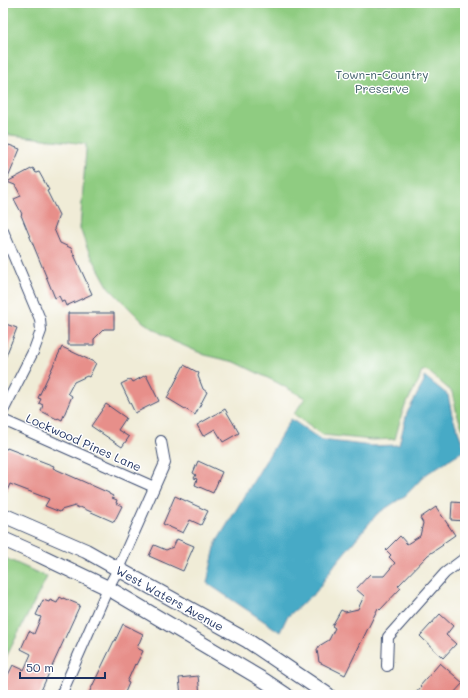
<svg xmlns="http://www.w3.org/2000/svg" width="468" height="698" font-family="Mali,sans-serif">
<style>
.green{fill:#8fcc81;stroke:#557e70}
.water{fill:#47aac6;stroke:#316c92}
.building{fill:#e78f8a}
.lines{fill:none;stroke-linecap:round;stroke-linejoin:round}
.street-casing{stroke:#3b4b70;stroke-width:12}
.secondary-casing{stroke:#3b4b70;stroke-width:16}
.street{stroke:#fff;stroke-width:10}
.secondary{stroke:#fff;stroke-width:14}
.labels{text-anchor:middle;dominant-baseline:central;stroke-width:3;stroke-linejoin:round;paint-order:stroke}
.park-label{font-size:12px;fill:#3e5e68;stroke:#fff}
.street-label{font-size:12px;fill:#1b2f5e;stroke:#fff}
</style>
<rect width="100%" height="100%" fill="#fff"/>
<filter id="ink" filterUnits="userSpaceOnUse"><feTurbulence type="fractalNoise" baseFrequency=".025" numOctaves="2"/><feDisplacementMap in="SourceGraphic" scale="8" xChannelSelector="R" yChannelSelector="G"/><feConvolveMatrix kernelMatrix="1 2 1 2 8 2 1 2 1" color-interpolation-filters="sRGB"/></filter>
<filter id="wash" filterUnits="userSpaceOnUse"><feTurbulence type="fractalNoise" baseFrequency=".012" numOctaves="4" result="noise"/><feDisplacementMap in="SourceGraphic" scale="16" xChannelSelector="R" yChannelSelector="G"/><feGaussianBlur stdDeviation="0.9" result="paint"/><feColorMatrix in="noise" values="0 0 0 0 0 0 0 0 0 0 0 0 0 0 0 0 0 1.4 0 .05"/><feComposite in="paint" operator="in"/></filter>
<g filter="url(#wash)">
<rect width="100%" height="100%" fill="#f0ecd7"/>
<g class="green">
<path d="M3,3H465V435L457,414L452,392L428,371L425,370L421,372L419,380L403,410L395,439L372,440L323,435L294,414L305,398L276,382L235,362L205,355L173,341L143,322L109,288L87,248L80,228L86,150V144L3,134Z"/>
<path d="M3,557L47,577L3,663Z"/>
</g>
<path class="water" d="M424,376L448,395L452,415L465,450L453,457L425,475L406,495L377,514L335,564L316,592L287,617L280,632L207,583L216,543L291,419L321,440L372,446L399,445L407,413L424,382Z"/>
<g id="blocks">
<g class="building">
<path d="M9,145L20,149L3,190V148L6,149Z"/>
<path d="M33,168L36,173L39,172L49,190L47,191L59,215L54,229L60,243L71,248L92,294L66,306L64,301L62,302L59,296L55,298L21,215L22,214L14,199L21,196L15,185L7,182Z"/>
<path d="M68,313H114V329H104L94,339V345H68Z"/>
<path d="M3,323L17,328L4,361H3Z"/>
<path d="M62,347L96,363L89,377L87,376L74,382L68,393L69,394L72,396L62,420L58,418L57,419L41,411L43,405L39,403L41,399L38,398Z"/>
<path d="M184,365L199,373L198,376L203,389L207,392L195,415L167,398Z"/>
<path d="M146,375L159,401L135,413L121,384L131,379L133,382Z"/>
<path d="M106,404L126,418L118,430L129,437L122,447L91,426Z"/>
<path d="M225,409L239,433L223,442L215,429L203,436L197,425Z"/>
<path d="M3,448L7,449V448L54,466L53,468L109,493V494L113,496L112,498L117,500L116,503L122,506L114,522L80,507L79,508L75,506L61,510L60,512L45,506L49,499L10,484L3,500Z"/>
<path d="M198,461L222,472L213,493L195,485L197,479L194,478L196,475L193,473Z"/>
<path d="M175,496L208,511L201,525L190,520L183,533L163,524Z"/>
<path d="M452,502L465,503V521L451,520Z"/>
<path d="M436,507L455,535L442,544L443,545L428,555L398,586L401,588L380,610L378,608L345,675L319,662L317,650L319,646L329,640L335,628L332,626L341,610L345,612L358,609L364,596L356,589L370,574L372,576H384L395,563L389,557L391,555L386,550L400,536L407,544L420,536L423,523L420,518Z"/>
<path d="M177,539L194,546L183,571L149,556L154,545L166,550L173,547Z"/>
<path d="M60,597L63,599V598L80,605L39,695H3V685L13,665L24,670L31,654L21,649L29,631L34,634L41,617L36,615L43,600L49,602L50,600L57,603Z"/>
<path d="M440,614L453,626L446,635L456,644L443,658L420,636Z"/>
<path d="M123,624L143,634L137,648L143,651L136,665L135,664L127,682L129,683L124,695H88L114,641H115Z"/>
<path d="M440,663L463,683L452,695H414L421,687L420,686Z"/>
<path d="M198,676L200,695H181L179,678Z"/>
</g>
</g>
</g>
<g filter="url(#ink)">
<use href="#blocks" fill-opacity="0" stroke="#3b4b70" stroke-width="1"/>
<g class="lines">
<g class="street-casing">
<g id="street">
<path d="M3,231L40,319L41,331L34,350L3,411"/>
<path d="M3,420L154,487"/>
<path d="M387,666L388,637L445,573L465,558"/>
<path d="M61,695L108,588L118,569L165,463L161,441"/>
</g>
</g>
<g class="secondary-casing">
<g id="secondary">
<path d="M3,515L86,551L118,569L248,641L328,695"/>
<path d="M3,539L39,555L108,588L265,681L286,695"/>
</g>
</g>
<use href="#street" class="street"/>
<use href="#secondary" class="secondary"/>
</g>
</g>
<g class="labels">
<g class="park-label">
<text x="382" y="74">Town-n-Country<tspan x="382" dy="14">Preserve</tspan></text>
</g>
<g class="street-label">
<text transform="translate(84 442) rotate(24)">Lockwood Pines Lane</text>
<text transform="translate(170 598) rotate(29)">West Waters Avenue</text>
</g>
</g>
<rect width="468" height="698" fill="none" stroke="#fff" stroke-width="16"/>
<path d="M20 672v6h85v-6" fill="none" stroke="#1b2f5e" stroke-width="2"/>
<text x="26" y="672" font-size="12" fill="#1b2f5e" stroke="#ffffff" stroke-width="3" paint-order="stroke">50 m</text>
</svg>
